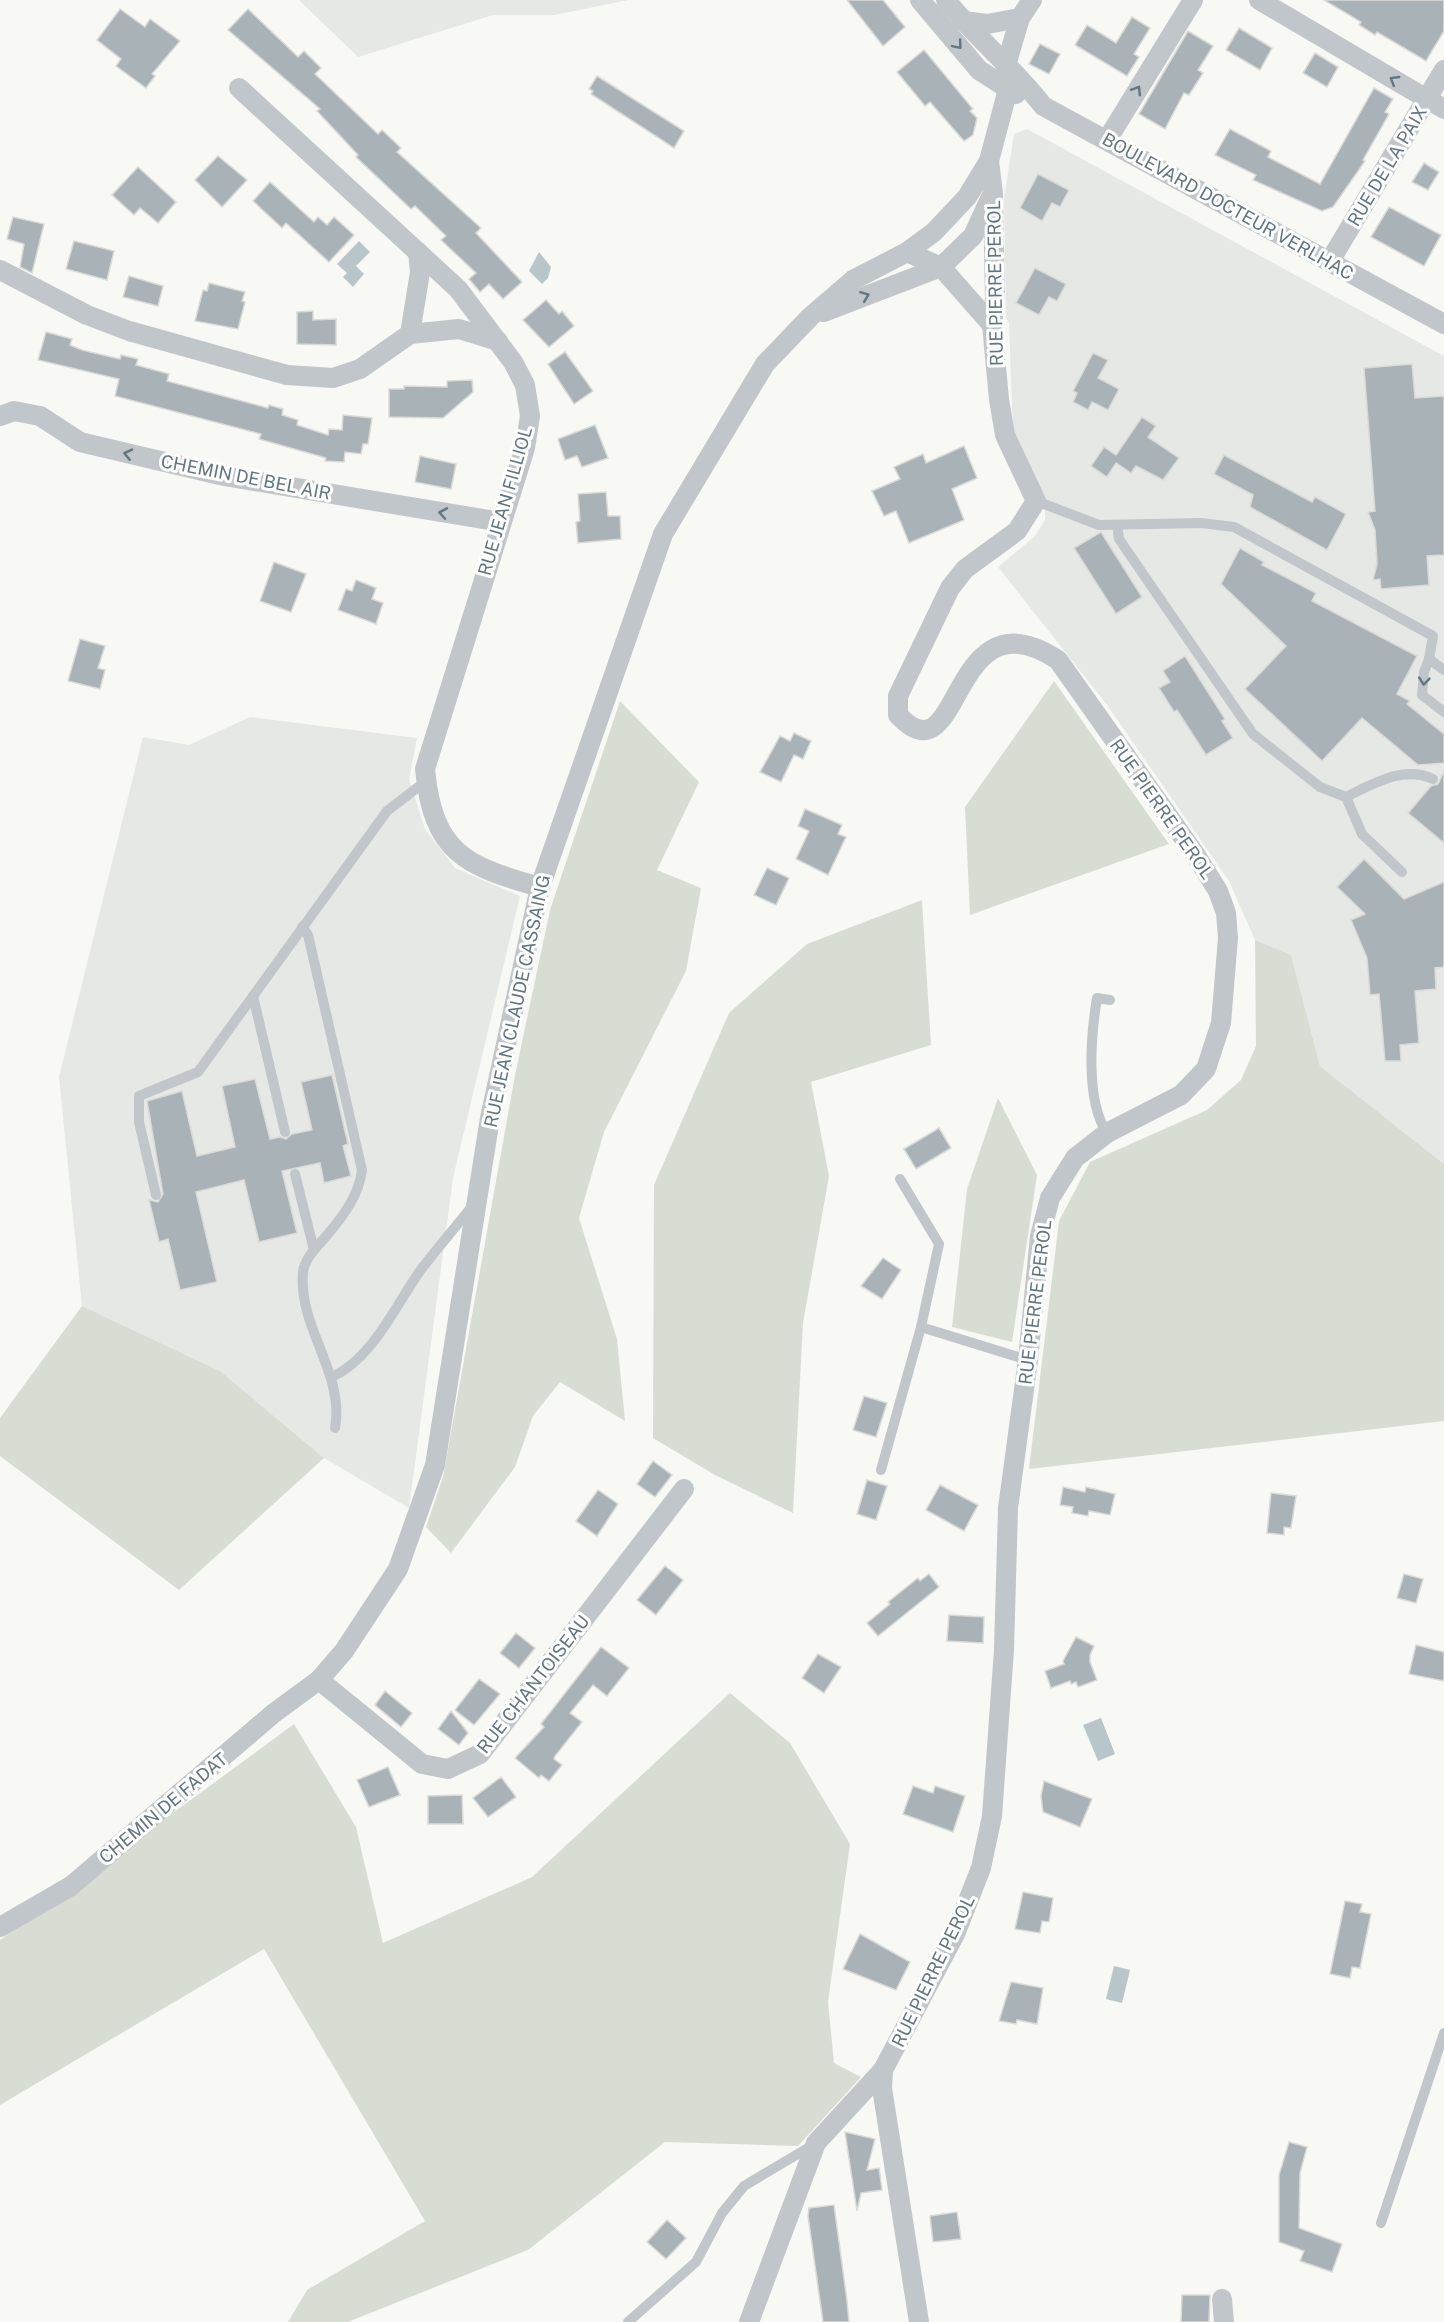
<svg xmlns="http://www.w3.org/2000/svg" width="1444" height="2322" font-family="'Public Sans',sans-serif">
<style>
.built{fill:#e6e8e6}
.green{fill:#d8ddd4}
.water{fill:#b8c6c9}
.building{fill:#a8b2b7;stroke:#dadad7;stroke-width:1.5}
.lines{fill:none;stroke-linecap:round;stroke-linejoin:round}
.service{stroke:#c1c6ca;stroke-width:10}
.minor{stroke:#c1c6ca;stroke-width:20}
.oneway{stroke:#627681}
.labels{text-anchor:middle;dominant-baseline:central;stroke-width:6;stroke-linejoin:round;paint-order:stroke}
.street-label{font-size:18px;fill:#627681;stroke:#fff}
</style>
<rect width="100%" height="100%" fill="#f8f8f5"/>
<g class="built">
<path d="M299,0H628L555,15H493L358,57Z"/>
<path d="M1027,129L1444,356V1164L1320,1066L1291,956L1255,940L1229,881L1107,705L998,567L1035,536L1045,520V498L1013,433L1009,323L1006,317L1004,199L1014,134Z"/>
<path d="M250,717L417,738L409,779L425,829L455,868L520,896L453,1178L409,1508L324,1458L220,1371L82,1306L59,1077L143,737L189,745Z"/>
</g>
<g class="green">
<path d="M1054,681L1169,844L970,915L965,807Z"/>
<path d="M620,701L699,782L657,870L701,888L686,971L604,1132L579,1218L617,1339L625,1421L560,1382L533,1416L515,1467L451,1553L426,1527L443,1477L515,1075L550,910Z"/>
<path d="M922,900L931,1045L811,1082L829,1176L803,1323L793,1513L715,1475L653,1438L654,1185L729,1013L807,944Z"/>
<path d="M1255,940L1291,955L1320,1066L1444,1164V1421L1029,1469L1059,1221L1090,1162L1207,1110L1241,1080L1256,1046Z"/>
<path d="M998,1098L1037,1175L1012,1342L952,1327L967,1189Z"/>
<path d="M82,1306L220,1371L324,1458L179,1590L0,1456V1418Z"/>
<path d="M730,1693L790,1743L850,1844L828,2002L834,2063L861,2077L798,2146L665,2142L528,2250L348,2322H288L307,2290L425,2221L264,1949L0,2105V1940L294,1724L356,1827L383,1943L532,1877Z"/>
</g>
<g class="water">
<path d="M359,241L370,252L356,266L364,274L353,287L343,277L347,273L337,264Z"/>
<path d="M539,252L551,267L548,278L542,284L529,271Z"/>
<path d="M1101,1718L1115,1754L1098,1761L1083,1725Z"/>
<path d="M1114,1966L1130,1970L1122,2003L1106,1999Z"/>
</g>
<g class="building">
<path d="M847,0H883L905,27L883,46Z"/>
<path d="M1324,0H1444V31L1426,61L1377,32L1375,35L1359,25L1361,22Z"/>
<path d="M120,9L145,27L150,19L180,41L152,74L155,76L146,88L116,66L121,59L97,40Z"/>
<path d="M248,9L298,57L304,51L321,68L315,74L378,134L382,130L401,148L397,152L481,228L476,233L522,282L503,299L489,284L480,292L469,279L476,273L441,240L446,236L415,206L411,209L356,157L358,155L317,111L320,109L228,30Z"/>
<path d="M1132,17L1150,28L1134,54L1139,57L1127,76L1075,45L1087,25L1116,43Z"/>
<path d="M1239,28L1272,48L1260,70L1226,50Z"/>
<path d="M1188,31L1213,46L1198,70L1203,73L1189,95L1184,93L1165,129L1139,114Z"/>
<path d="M1040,44L1060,54L1049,74L1029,64Z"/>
<path d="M924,50L973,109L970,111L977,118L973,135L964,141L930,102L925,106L897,72Z"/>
<path d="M1315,53L1338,67L1327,87L1303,73Z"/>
<path d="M597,76L684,131L674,148L591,94L593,91L589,89Z"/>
<path d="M1374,88L1393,99L1385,112L1389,114L1363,160L1365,161L1333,207L1322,211L1253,180L1256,175L1215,155L1230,129L1271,151L1268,157L1320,184Z"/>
<path d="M218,156L247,180L222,207L195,180Z"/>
<path d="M1424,163L1439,172L1428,190L1412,182Z"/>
<path d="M138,167L176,202L158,223L140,208L134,215L112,195Z"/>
<path d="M1038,174L1069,190L1060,207L1052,203L1042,221L1020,208Z"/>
<path d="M270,182L314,222L318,217L327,225L334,217L354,235L329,262L286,223L282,228L253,201Z"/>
<path d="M1389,207L1441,235L1424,266L1371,237Z"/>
<path d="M13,217L44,224L32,273L20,267L24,244L7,239Z"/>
<path d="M74,241L114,251L107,280L66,269Z"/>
<path d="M1035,268L1066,284L1057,301L1049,297L1039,315L1016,303Z"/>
<path d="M129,276L163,286L158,306L123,297Z"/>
<path d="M209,283L245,292L242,301L245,302L238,329L195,321L203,290L207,291Z"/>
<path d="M546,300L559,314L562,311L574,326L549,347L523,320Z"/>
<path d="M313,311V320L336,319V345L297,344V312Z"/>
<path d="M46,332L72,339L70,345L82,350L120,359L121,355L138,359L136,365L169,374L167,381L268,408L269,405L283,409L282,415L298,420L297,425L328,435L329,429L342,430L343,415L372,418L368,444H363L361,454L345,452L344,462L325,461L326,458L259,439L261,434L115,396L119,379L38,360Z"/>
<path d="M565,352L593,391L574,404L548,364Z"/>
<path d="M1093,353L1108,360L1098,378L1119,389L1108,410L1092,402L1088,410L1073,402L1077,393L1073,391Z"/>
<path d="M1412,364L1415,398L1444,396V555L1427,556L1429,585L1381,589L1380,579L1373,580L1377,564L1375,530L1368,512L1375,511L1364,368Z"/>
<path d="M472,380L473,392L443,418L389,417V389H404V386L447,387V381Z"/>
<path d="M1142,417L1156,426L1148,437L1179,458L1163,480L1136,466L1131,473L1116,463L1107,477L1091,466L1104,447L1116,455Z"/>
<path d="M595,425L608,458L582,467L577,456L565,460L558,439Z"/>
<path d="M964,446L977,478L952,489L964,520L909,543L896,511L884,516L872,491L900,479L894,467L923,454L926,463Z"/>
<path d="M1224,455L1312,502L1315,497L1346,514L1327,550L1250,507L1253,495L1214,474Z"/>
<path d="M420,456L456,464L451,489L415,482Z"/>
<path d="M606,492L608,516H620L621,539L578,543L576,522L580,521L578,494Z"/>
<path d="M1101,532L1142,597L1116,614L1074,548Z"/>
<path d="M1240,548L1264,562L1262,565L1316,593L1312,601L1417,656L1397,694L1410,701L1407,704L1444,734V763L1418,765L1362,718L1322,761L1245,689L1286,646L1221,584Z"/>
<path d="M274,562L306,574L291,612L260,601Z"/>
<path d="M356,580L376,588L372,599L383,603L376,624L338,610L346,589L352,591Z"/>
<path d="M80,639L105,646L98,668L105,670L100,689L68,681Z"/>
<path d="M1185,656L1225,719L1222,721L1233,738L1206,755L1177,710L1174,712L1159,688L1170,682L1163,671Z"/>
<path d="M794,733L811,741L803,759L794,755L781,782L760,772L780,736L790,741Z"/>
<path d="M1444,771V843L1408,813L1431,786L1438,784Z"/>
<path d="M805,809L842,825L838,834L846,837L828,875L796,859L809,831L798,826Z"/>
<path d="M1364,859L1404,899L1444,882V967L1435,968L1436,989L1415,991L1419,1043L1400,1045L1401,1061H1385L1379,994L1370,995L1367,958L1351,920L1365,914L1337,887Z"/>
<path d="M767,868L789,878L776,905L754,895Z"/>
<path d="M332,1075L348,1144L343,1146L351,1176L324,1183L320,1163L282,1171L297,1233L259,1242L244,1180L196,1192L217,1282L180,1290L168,1239L159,1242L149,1200L158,1202L163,1194L147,1101L182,1091L197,1156L235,1147L222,1086L255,1079L270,1139L280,1137L286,1139L292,1134L312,1130L301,1082Z"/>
<path d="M939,1128L951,1148L916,1169L904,1149Z"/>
<path d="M883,1258L901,1270L882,1299L861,1286Z"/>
<path d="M864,1396L887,1403L876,1437L853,1430Z"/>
<path d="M653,1461L672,1475L655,1497L637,1484Z"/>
<path d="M867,1480L887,1486L876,1520L857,1514Z"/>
<path d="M940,1485L978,1505L964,1531L926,1510Z"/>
<path d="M1063,1487L1085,1492L1086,1487L1115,1494L1110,1515L1089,1511L1088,1516L1072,1513L1073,1507L1060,1505Z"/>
<path d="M598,1490L618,1504L597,1536L576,1521Z"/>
<path d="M1271,1493L1296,1496L1291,1528L1284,1527V1535L1267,1533Z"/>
<path d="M665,1566L683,1580L656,1615L637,1600Z"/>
<path d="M929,1574L939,1587L878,1636L867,1623L890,1604L888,1602L918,1578L920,1581Z"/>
<path d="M1404,1574L1423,1579L1416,1603L1397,1598Z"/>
<path d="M949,1615L984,1617L983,1643L947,1641Z"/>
<path d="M516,1633L535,1648L519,1668L500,1653Z"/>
<path d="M1076,1637L1094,1646L1090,1655V1662L1097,1680L1078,1687L1076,1682L1071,1684L1070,1681L1051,1688L1045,1671L1064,1664L1063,1661Z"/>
<path d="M1416,1645L1444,1652V1681L1409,1674Z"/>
<path d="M601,1647L629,1668L607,1696L593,1685L570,1713L582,1722L555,1756L554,1759L562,1765L549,1781L541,1775L539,1778L515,1758L544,1727L541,1724Z"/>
<path d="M818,1654L841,1667L824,1693L802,1678Z"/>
<path d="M479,1679L500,1694L474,1725L455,1710Z"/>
<path d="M385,1691L412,1713L401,1727L375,1705Z"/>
<path d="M451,1711L468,1733L459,1745L438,1729Z"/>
<path d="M388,1767L400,1795L369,1807L357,1780Z"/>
<path d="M501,1777L516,1797L488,1817L473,1798Z"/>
<path d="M1044,1781L1092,1799L1080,1827L1043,1812L1041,1796Z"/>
<path d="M913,1786L933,1793L935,1786L965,1796L953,1832L903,1814Z"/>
<path d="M462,1795L463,1824H428V1796Z"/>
<path d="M1023,1892L1053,1898L1049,1922L1042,1921L1040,1933L1015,1929Z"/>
<path d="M1345,1901L1362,1904L1360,1912L1371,1914L1360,1968L1352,1967L1350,1978L1330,1974Z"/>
<path d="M860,1934L910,1962L896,1990L843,1969Z"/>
<path d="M1011,1982L1043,1988L1037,2024L1017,2020L1016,2024L999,2021Z"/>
<path d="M845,2132L875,2139L867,2170L879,2168L882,2190L861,2193L857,2211Z"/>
<path d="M1289,2142L1307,2147L1300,2173L1299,2228L1342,2244L1332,2272L1300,2261L1304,2251L1279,2242V2175Z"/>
<path d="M834,2205L847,2301L849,2322H823L808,2216L809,2208Z"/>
<path d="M957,2212L961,2239L933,2242L930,2216Z"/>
<path d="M667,2220L686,2238L666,2259L647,2242Z"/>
<path d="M1182,2295H1210L1209,2322H1181Z"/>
</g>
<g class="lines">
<g class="service">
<path d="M1036,501L1099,525L1201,523L1234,527L1433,636L1429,659"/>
<path d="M1117,525L1119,539L1253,734L1320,787L1346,797L1362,834L1402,872"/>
<path d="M1444,670L1429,659L1424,672L1422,695L1444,712"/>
<path d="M1346,797C1373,784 1403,765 1433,779"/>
<path d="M302,927L308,935L362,1170C359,1195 344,1215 328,1234C319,1245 305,1257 303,1272C298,1328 345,1373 335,1428"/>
<path d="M253,996L285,1132"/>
<path d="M1107,1133C1085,1100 1091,1035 1097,998L1110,1000"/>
<path d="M295,1174L314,1250"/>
<path d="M156,1195L139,1122V1096L198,1072L387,811L426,781"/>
<path d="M921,1327L1028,1360"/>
<path d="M332,1377C373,1358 395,1306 420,1271C437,1248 456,1227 473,1205"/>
<path d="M881,1470L921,1327L939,1244L900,1179"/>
<path d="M1381,2223L1444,2033"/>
<path d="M628,2322L696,2262L722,2213L744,2186L813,2145"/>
</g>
<g class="minor">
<path d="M920,0L979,70L1016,94"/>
<path d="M946,0C976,38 1014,68 1043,106L1444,324"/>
<path d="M1259,0L1444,109"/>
<path d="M963,21L987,24L1020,18"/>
<path d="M239,88L458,289L513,362L525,385L530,416L525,448L425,769C433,853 465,866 540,887"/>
<path d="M1107,140L1193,0"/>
<path d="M907,252L941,267L992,325"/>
<path d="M1330,261L1444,70"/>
<path d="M0,270L87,315L129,331L287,375L333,378L360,369L410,334L459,329L498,341"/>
<path d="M824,312L941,267L973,236L990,199"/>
<path d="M410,334L420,272L418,252"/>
<path d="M0,416L14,411L40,416L80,442L224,476L501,522"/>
<path d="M319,1680L422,1764L448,1769L480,1754L684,1489"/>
<path d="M0,1927L71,1886L274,1713L319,1680L344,1651L398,1569L435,1465L490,1118L540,887L663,534L765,364L810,317L853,280L907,252L934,232L967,197L989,161"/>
<path d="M1222,2299L1224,2322"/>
<path d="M749,2322L816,2143L883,2070"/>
<path d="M919,2322L882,2088L883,2070L955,1934L981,1868L992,1816L1004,1650L1008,1508L1028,1360L1040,1236L1050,1198L1075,1158L1107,1133L1181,1095L1206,1069L1221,1023L1228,938L1226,913L1218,891L1195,854L1058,660C948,587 963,785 898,715V696L950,588L965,569L1017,531L1036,501L1005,435L999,399L992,325L995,299L993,193L989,161L1008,89L1006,65L1020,18L1032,0"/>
</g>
</g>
<defs><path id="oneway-chevron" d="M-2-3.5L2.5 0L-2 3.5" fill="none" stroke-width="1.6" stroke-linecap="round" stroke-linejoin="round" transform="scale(1.5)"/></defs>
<g class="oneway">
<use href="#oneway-chevron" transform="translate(958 45) rotate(50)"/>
<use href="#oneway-chevron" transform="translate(1394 80) rotate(-149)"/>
<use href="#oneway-chevron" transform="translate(1137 90) rotate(-58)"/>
<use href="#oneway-chevron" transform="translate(865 296) rotate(-21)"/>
<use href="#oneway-chevron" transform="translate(128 454) rotate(-167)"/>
<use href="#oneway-chevron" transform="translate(443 513) rotate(-170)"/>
<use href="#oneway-chevron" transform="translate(1424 681) rotate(96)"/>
</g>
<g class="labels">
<g class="street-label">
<text transform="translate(1387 166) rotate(-59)">RUE DE LA PAIX</text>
<text transform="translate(1228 206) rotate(29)">BOULEVARD DOCTEUR VERLHAC</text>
<text transform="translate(995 283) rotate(-91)">RUE PIERRE PEROL</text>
<text transform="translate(246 477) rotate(11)">CHEMIN DE BEL AIR</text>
<text transform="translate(505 501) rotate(-74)">RUE JEAN FILLIOL</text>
<text transform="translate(1162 809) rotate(55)">RUE PIERRE PEROL</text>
<text transform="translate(517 1001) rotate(-78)">RUE JEAN CLAUDE CASSAING</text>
<text transform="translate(1035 1302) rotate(-83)">RUE PIERRE PEROL</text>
<text transform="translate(533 1684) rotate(-52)">RUE CHANTOISEAU</text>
<text transform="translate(163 1808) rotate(-40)">CHEMIN DE FADAT</text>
<text transform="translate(933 1971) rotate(-64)">RUE PIERRE PEROL</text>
</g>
</g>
</svg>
